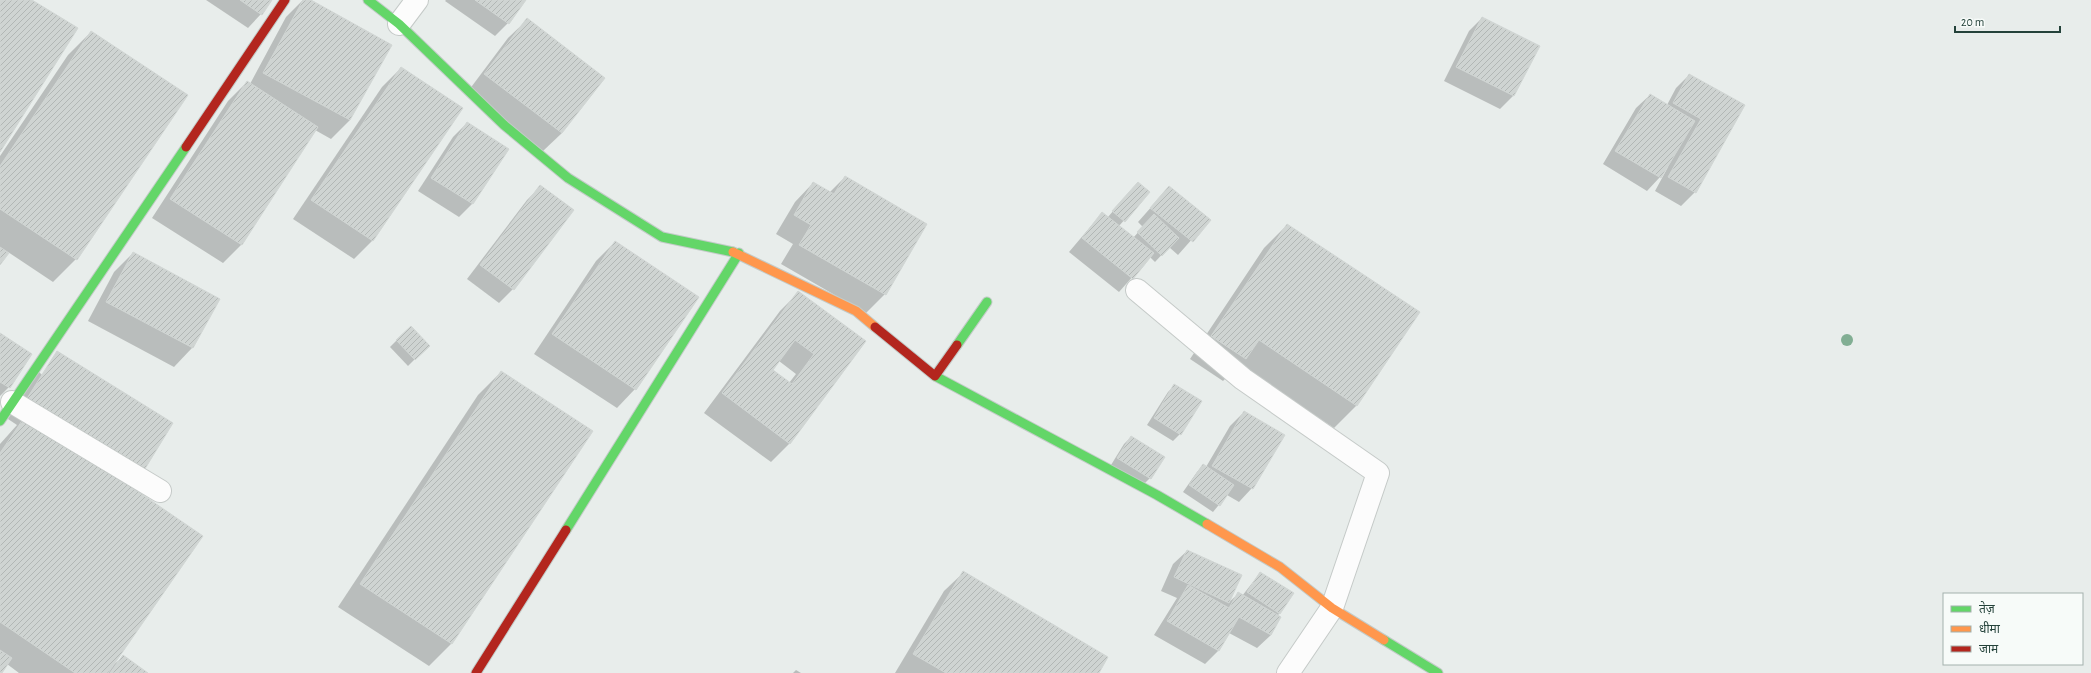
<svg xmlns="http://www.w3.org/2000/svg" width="2091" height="673" font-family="'Alegreya Sans','Noto Sans Devanagari',sans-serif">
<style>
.shadow{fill:#0003;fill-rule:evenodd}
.building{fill:url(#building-hatch);stroke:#d1d6d4;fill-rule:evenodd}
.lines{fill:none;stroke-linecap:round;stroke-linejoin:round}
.street-casing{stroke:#c5cac8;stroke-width:24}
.fast-casing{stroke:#c3cbc8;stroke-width:11}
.slow-casing{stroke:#c3cbc8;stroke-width:11}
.jam-casing{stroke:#c3cbc8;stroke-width:11}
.street{stroke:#fcfcfc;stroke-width:22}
.fast{stroke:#63d668;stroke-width:9}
.slow{stroke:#ff974d;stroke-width:9}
.jam{stroke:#b3261e;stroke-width:9}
.tree{fill:#81ae93}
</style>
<defs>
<pattern id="building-hatch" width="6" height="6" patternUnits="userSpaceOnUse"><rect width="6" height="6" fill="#cfd4d2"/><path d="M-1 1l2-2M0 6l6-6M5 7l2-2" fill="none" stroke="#b2b7b5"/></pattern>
</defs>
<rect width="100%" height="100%" fill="#e8edeb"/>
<g class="shadow">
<path d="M206,0H271L261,14L248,28Z"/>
<path d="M303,0H309L350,120L331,139L315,130L242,244L223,263L152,218L228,101L247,82L250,84L286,17Z"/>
<path d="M446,0H524L508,23L495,36L445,1Z"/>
<path d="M1482,18L1539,46L1513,96L1500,109L1444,81L1469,31Z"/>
<path d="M527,20L562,133L543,151L466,94L508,38Z"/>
<path d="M91,32L76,259L53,282L8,252L0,264V156L68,55Z"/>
<path d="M401,68L373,240L354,259L293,219L382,87Z"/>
<path d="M1689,75L1744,106L1695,192L1681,206L1655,191L1668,167L1667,166L1660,177L1647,191L1603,164L1636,108L1650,95L1667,105L1676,88Z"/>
<path d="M467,123L507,149L472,204L459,217L418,191L453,137Z"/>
<path d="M845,177L885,294L866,313L781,264L793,244L776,234L795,202L813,183L829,193Z"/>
<path d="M541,186L573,210L513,289L499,303L467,279L527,200Z"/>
<path d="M1169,187L1209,220L1178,255L1169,247L1155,262L1150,257L1119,292L1069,252L1102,213L1108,217L1131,190L1149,192L1119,226L1133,238L1143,227L1138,222Z"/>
<path d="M1287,225L1357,405L1334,428L1239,365L1223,381L1190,359L1264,248Z"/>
<path d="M615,242L635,389L617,408L534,354L596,261Z"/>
<path d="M133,253L219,299L192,348L174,367L88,321L114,272Z"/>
<path d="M798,293L865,342L790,443L771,462L704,413L780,311ZM779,361L796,374L789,383L772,370Z"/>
<path d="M0,334L31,354L9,387L0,396Z"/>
<path d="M397,340L421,353L408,366L390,347Z"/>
<path d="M38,371L142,472L128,486L112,666L123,657L146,673H19L7,664L0,673V444L17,425L8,419Z"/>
<path d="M501,372L451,644L429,666L338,607L478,395Z"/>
<path d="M1175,385L1180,434L1173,441L1147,425L1168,392Z"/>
<path d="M1244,412L1252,488L1239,502L1227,495L1213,512L1183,492L1197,472L1203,465L1206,467L1230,426Z"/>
<path d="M1131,437L1163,457L1150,478L1143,485L1111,465L1124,444Z"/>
<path d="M1187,551L1241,576L1228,603L1238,594L1242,596L1260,573L1280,613L1277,616L1280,618L1271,635L1257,648L1229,633L1219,650L1205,664L1154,635L1177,598L1161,591L1173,564Z"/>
<path d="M963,573L1097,673H895L944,591Z"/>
<path d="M796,670L801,673H793Z"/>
</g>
<g class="building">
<path d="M0,0H32L78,28L0,152Z"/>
<path d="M240,0H272L262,15Z"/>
<path d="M303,0H311L392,45L350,120L263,73Z"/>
<path d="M475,0H526L509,24Z"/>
<path d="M1482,17L1540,46L1514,96L1456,67Z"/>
<path d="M527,18L605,78L562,133L484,74Z"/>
<path d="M91,31L188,95L77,260L0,209V166Z"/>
<path d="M401,67L463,108L373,241L311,200Z"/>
<path d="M1689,74L1745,105L1696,193L1668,177L1701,119L1673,103Z"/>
<path d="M247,81L318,127L242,245L170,199Z"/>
<path d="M1650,94L1695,121L1661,178L1615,151Z"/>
<path d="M467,122L509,149L473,204L431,178Z"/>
<path d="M845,176L927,224L886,295L799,245L811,225L794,215L813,182L834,194Z"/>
<path d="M1138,182L1150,192L1125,222L1112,211Z"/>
<path d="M540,185L574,210L514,290L480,265Z"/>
<path d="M1169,186L1211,220L1193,242L1150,208Z"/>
<path d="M1102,212L1154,253L1133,279L1082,238Z"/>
<path d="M1154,214L1179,238L1162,256L1137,232Z"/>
<path d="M1287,224L1420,312L1357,406L1259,340L1246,359L1211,336Z"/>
<path d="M615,241L699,297L636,390L552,334Z"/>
<path d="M0,247L9,253L0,265Z"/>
<path d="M133,252L220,299L193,348L106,302Z"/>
<path d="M798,291L866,341L790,444L722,393ZM795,340L814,354L792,384L773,370Z"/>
<path d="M411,326L430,346L415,360L396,340Z"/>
<path d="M0,333L32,354L10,388L0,382Z"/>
<path d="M57,351L173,423L143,472L26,400Z"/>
<path d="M501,371L593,431L452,644L360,584Z"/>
<path d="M1174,384L1202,401L1181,435L1154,418Z"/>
<path d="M1244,411L1285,435L1253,489L1212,466Z"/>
<path d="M26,415L203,536L108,673H75L0,622V453Z"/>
<path d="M1131,436L1165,457L1151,479L1117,458Z"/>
<path d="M1203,464L1234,485L1220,506L1189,485Z"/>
<path d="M1187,550L1242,575L1229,603L1174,577Z"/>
<path d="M963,571L1108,657L1099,673H946L913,654Z"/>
<path d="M1260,572L1294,593L1280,614L1247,592Z"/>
<path d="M1188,585L1229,608L1238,592L1281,617L1271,635L1239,617L1219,651L1167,621Z"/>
<path d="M0,650L12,658L2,673H0Z"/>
<path d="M123,655L148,673H110Z"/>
</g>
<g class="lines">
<g class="street-casing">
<g id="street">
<path d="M399,24L417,0"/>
<path d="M1137,290L1243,379L1378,473L1332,608L1288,673"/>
<path d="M12,402L160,491"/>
</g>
</g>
<g class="fast-casing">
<g id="fast">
<path d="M368,0L399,24L504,125L568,178L662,237L733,252"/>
<path d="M957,345L987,302"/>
<path d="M935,376L1157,495L1207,524"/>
<path d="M0,421L186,147"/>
<path d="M566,530L739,253"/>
<path d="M1384,640L1438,673"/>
</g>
</g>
<g class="slow-casing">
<g id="slow">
<path d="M733,252L856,311L875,327"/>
<path d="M1207,524L1280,567L1332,608L1384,640"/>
</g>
</g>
<g class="jam-casing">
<g id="jam">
<path d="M186,147L285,0"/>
<path d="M875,327L935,376L957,345"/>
<path d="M476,673L566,530"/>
</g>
</g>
<use href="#street" class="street"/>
<use href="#fast" class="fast"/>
<use href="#slow" class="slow"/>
<use href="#jam" class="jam"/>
</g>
<circle class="tree" cx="1847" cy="340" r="6"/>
<rect x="1943" y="593" width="140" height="72" fill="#f7fbf9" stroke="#a3b1ad"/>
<rect x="1951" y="606" width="20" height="6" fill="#63d668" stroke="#a3b1ad"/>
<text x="1979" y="613" font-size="12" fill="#24423a">तेज़</text>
<rect x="1951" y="626" width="20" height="6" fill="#ff974d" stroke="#a3b1ad"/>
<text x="1979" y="633" font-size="12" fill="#24423a">धीमा</text>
<rect x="1951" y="646" width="20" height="6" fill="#b3261e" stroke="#a3b1ad"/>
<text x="1979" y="653" font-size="12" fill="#24423a">जाम</text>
<path d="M1955 26v6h105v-6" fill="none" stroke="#24423a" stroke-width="2"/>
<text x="1961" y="26" font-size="12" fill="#24423a" stroke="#f7fbf9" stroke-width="3" paint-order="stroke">20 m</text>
</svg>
